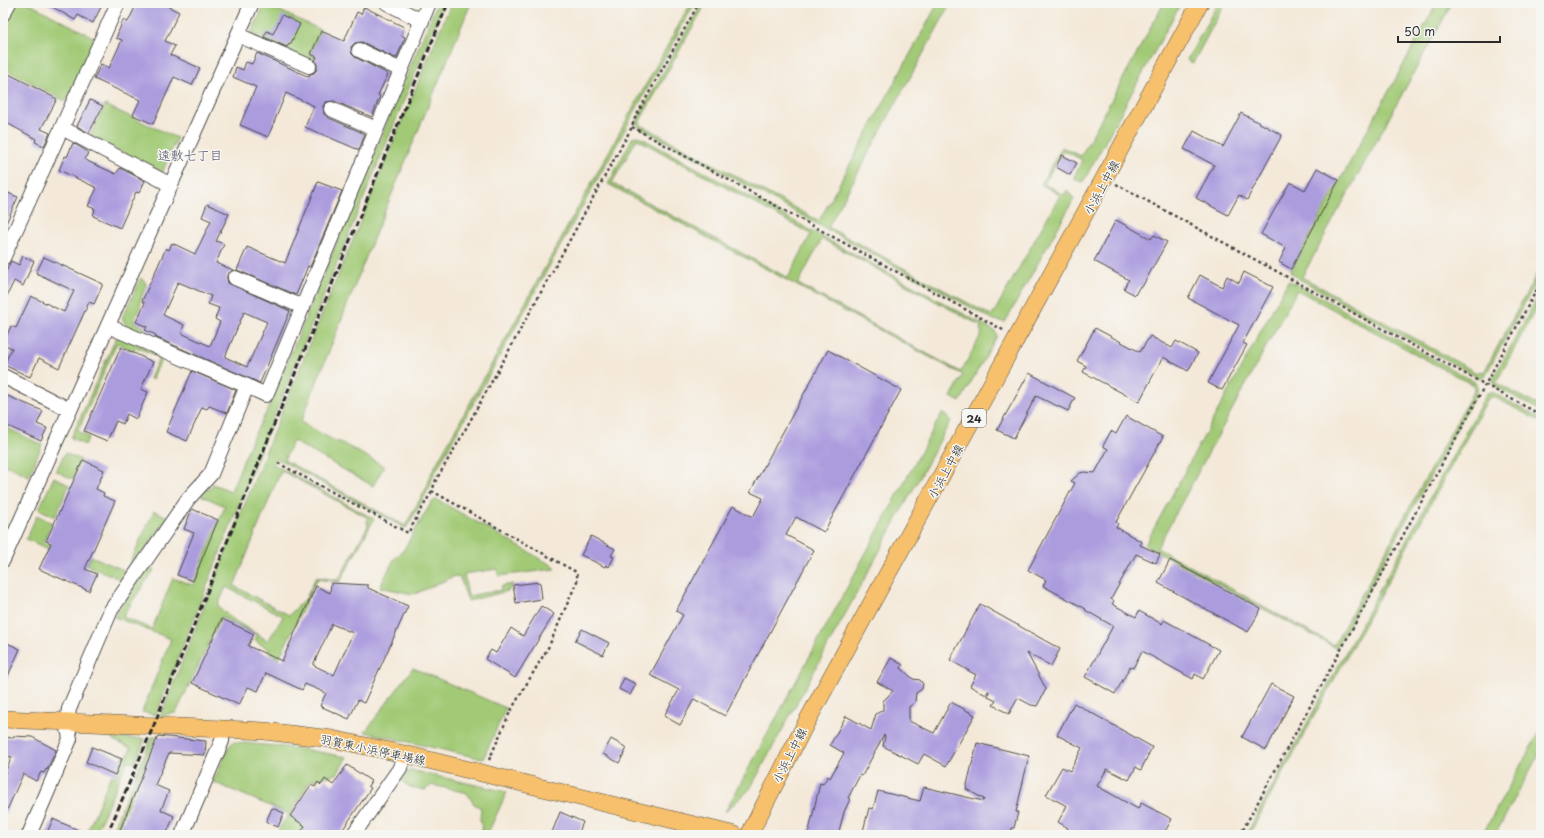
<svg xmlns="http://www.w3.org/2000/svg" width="1544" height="838" font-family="'Playpen Sans','Klee One',sans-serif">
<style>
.green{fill:#a2ca76;stroke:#667a50;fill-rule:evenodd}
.building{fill:#ab9cde;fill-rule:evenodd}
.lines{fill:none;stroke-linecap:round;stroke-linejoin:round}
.minor-casing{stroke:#494845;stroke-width:16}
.major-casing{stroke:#494845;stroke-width:18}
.path{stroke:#494845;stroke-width:2.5;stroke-dasharray:3 3;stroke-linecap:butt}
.minor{stroke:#fff;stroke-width:14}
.major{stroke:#f7c06c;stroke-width:17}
.rail{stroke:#2b2b2b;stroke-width:3;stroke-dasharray:6 3;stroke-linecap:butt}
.labels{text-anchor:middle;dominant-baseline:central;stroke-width:3;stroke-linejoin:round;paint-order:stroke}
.shield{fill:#f6f6f2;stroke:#686867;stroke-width:1}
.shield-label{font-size:11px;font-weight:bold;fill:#2b2b2b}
.street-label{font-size:12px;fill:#2b2b2b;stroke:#f6f6f2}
.neighbourhood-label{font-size:13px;fill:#58536a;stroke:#f6f6f2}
</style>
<rect width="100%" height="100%" fill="#f6f6f2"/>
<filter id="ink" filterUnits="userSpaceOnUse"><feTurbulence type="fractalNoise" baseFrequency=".025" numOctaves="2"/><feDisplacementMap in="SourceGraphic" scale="8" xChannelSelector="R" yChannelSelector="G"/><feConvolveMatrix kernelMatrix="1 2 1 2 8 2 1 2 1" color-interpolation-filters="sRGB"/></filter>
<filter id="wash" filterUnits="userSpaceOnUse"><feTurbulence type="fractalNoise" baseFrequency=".012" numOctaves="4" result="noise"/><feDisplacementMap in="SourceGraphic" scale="16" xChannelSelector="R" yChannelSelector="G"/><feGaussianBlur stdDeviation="0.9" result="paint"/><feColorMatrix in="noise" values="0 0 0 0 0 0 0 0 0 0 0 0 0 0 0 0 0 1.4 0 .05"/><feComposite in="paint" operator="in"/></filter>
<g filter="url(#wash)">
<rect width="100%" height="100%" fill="#f4e9d9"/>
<g class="green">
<path d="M15,3H28L95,38L67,102L3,68V26Z"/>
<path d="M437,3H444L270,426L156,715L142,712L171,639L114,617L139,579L149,568L154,570L133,600L123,617L152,629L173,578L193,585L225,506L200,495L205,489H211L213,484L231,491L253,437L266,413Z"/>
<path d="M451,3H471L374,237L301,422L333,440L340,442L384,466L373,486L293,441L284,460L405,526L428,485V479L691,3H695L432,478L431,485L407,527L405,528L276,458L273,464L374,519L340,582L317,579L271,675L267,674L275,656L269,652V649L255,641L257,635L221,617L176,713L166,714L164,717H160L275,428ZM284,472L368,518L367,522L368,526L339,579L337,580L316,577L306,598L289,615L234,586L280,473ZM226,587L283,616V617L268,641C256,633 225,617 218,605Z"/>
<path d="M702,3H706L640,121L641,125L819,221L938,3H951L828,227L992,316L1060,195L1041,184L1062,147L1081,156L1164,3H1181L1083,182L1073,179L1082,160L1063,150L1044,184L1064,195L1067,190L1074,199L1005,322L994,320L639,127L636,121Z"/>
<path d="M1218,3H1225L1193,63L1187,60Z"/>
<path d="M1437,3H1452L1302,277L1477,373L1480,371L1484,372L1541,266V273L1485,376L1479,378L1299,279L1290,272Z"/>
<path d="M265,4L321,30L310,55L316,57L313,63L251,33Z"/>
<path d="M105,105L177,138L162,173L90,136Z"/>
<path d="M638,136L995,331L997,336L960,402L951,397L963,375L608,184L633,137ZM637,139L811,234L788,278L612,183ZM822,239L981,326L980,330L982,333L961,372L798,284Z"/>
<path d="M141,278L145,281L146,286L140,301L141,304L134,322L145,328L144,331L153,335L151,338L127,327L122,318Z"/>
<path d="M1288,281L1296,284L1475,382L1478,390L1336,648L1145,545ZM1297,290L1473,385L1474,390L1334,645L1157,548Z"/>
<path d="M1541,291V299L1496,383L1541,407V411L1495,386L1493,383V379Z"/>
<path d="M121,337L163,356L152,380L150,379L159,357L136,347L134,351L117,343L78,431L89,437L85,445L71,438L116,338Z"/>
<path d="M1492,392L1541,419V422L1494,397H1489L1249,835H1246L1487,393Z"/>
<path d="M942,413L951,420L750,789L725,812Z"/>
<path d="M3,426L42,445L29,476L3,464Z"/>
<path d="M65,453L81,460L72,479L56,471Z"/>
<path d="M54,477L69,485L55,517L39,509Z"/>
<path d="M435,500H438L555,567V569L499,576L497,569L464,574L468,596L501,590V586L513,584L508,591L468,601L460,578L455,576L417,593L412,594L380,587L394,559L403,551L431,503Z"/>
<path d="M154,511L168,517L124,581L87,565L91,556L126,571Z"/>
<path d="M37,515L52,523L43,542L74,556L72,560L26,539Z"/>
<path d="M413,668L506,708L483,759L365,732Z"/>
<path d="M1541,729V750L1495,835H1482Z"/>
<path d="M111,737L145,739L135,763L127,761L95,835H86L110,777L112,775L115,777L124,755L127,757L131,748L113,740Z"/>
<path d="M152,737H156L115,835H110Z"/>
<path d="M233,742L296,748L347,757L337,774L310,781L295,806L298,808L299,817L296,821L304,826L298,835H275L289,814L213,782L230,745Z"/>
<path d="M410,770L507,792L487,835H481L482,829L480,819L481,808L474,804L467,793L432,785L425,790L410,787L401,781Z"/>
</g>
<g id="blocks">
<g class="building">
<path d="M46,3H103L93,23L78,15L75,20Z"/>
<path d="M137,3H161L179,12L165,41L175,46L170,55L200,68L192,85L174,77L153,124L133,115L140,100L94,79L101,64L109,68L122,40L116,38L123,20L128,22Z"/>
<path d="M364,7L404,27L401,35L405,37L397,57L395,58L362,42L355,43L351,47L352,54L355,57L388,74L378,95L380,96L372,117L334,101L326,102L323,106L324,114L327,117L365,134L359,150L305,127L314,106L286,93L268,137L240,125L256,87L233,77L236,67L243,70L246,62L252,64L257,53L309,77L310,74L314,73L317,69V65L315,60L317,57L311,54L321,31L344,41L357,12L361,14Z"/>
<path d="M282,15L300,24L290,45L289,44L287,47L264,37L267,31L273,34Z"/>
<path d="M3,71L57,99L41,129L50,133L44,146L35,142L36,139L3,121Z"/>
<path d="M90,100L103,106L89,133L77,126Z"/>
<path d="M1241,113L1282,135L1247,200L1239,195L1228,215L1196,198L1214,165L1184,149L1194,131L1223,147Z"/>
<path d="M73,143L88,152L85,160L116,174L120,168L145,181L139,193L136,192L120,228L93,216L95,209L88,206L97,188L59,170L65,156L67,157Z"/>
<path d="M1062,155L1077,163L1070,175L1056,167Z"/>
<path d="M1317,168L1339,180L1291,269L1279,262L1286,248L1261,234L1290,182L1305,190Z"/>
<path d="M318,182L342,191L310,267L308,266L296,295L237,270L247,247L285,263Z"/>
<path d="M3,191L18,197L3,230Z"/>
<path d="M207,204L229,214L216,241L224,244L216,263L233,270L227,275V279L228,283L290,311L260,383L155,337L156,335L145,330L147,327L136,322L145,303L142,301L166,248L169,250L172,243L195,254L211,221L202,217ZM178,282L211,296L208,304L219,308L215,319L220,322L210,346L181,333L184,325L163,315ZM244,312L267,322L247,367L225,357Z"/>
<path d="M1116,220L1151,239L1154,235L1167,242L1142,287L1140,286L1135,295L1124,289L1127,282L1129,280L1094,261Z"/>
<path d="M23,256L34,261L23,286L14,281L3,304V278L11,261L19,265Z"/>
<path d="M44,257L103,284L94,304L89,302L59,368L39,358L30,377L4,365L12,348L3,344L11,326L16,328L31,296L64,312L74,291L36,273Z"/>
<path d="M1244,272L1273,287L1243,343L1247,345L1222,390L1208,383L1239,325L1188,298L1200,275L1222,287L1227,276L1239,283Z"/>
<path d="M1095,328L1140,352L1150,336L1172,348L1176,341L1198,353L1188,371L1163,357L1139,402L1083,372L1086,366L1077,361Z"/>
<path d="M121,347L153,362L141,389L148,392L136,419L127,414L123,424L116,421L107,441L84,431Z"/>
<path d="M828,350L901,390L824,532L796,517L786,535L814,550L725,716L694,699L680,725L664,716L679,690L650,675L683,615L676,611L733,506L753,517L763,498L750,492Z"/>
<path d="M192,371L236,390L227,413L209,406L207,409L202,407L187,441L166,432Z"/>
<path d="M1029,373L1075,398L1068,411L1036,396L1014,438L997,430Z"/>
<path d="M3,394L43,411L37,424L47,428L41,441L3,424Z"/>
<path d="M1126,416L1163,437L1116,522L1118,524L1116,527L1142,542L1140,545L1160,554L1156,563L1136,554L1111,599L1114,601L1112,604L1136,617L1139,611L1162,624L1164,620L1219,650L1203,679L1195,674L1193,679L1142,651L1133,668L1130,667L1115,694L1085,677L1113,626L1085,610L1086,609L1043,586L1046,580L1028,570L1075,483L1071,481L1080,473L1084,472L1095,473L1108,449L1103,446L1111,431L1116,434Z"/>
<path d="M83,460L104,470L96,489L104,493L103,496L115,501L85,569L97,574L89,591L39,569L51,543L46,541Z"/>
<path d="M192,509L218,520L193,581L177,575L194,533L184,529Z"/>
<path d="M591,536L615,549L611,556L614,557L609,567L606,565L605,567L581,555Z"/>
<path d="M1170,560L1261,609L1248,632L1158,583Z"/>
<path d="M540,582L542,599L516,603L513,585Z"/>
<path d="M331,583L368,585V588L408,606L364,703L358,700L349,719L320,706L326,693L305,684L302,690L266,673L258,691L248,687L239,705L192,683L222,619L254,634L248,646L282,661L316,586L330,593ZM332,624L353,633L334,675L313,665Z"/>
<path d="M980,604L1060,649L1051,666L1027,653L1046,689L1037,706L1031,705L1018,698L1009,714L993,705L996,701L988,697L989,691H988L986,695L970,686L976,675L950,660Z"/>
<path d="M541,606L554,614L515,678L485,659L491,650L496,653L511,628L523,636Z"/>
<path d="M582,629L609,643L603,655L575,641Z"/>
<path d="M3,641L20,649L3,687Z"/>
<path d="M891,658L903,665L901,668L913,679L920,680L923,684L922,689L916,693L915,702L909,707V721L934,733L951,702L975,715L946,766L924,754L918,764L883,746L885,736L884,735L862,776L860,775L848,798L850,799L844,812L838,835H808L820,783L823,784L828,776L830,778L844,753L830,745L846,716L871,730L876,714L883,710V701L893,691L877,682Z"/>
<path d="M624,678L636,684L630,695L619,689Z"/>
<path d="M1271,684L1294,696L1266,750L1242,737Z"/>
<path d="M1074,703L1152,747L1141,770L1136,767L1129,780L1107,769L1097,786L1138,809L1141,803L1172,819L1163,835H1064L1068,828L1058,822L1067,806L1046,795L1062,767L1070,771L1082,748L1057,735Z"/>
<path d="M13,736L32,737L56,750L47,770L46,769L44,773L41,772L36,781L23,774L3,819V777L12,757L3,756V737L13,738Z"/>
<path d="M158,736L206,741L205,755L169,753L155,785L169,791L161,810L174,816L166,835H118Z"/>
<path d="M611,739L627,748L619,763L603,754Z"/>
<path d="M977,743L1029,756L1016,812H1018L1014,828H1012L1011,835H930L907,830L906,835H862L869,808L873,809L878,791L920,801L924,787L983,801L984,799L966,789Z"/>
<path d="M92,747L122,759L115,775L86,762Z"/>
<path d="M347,765L371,781L368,786L371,788L339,835H299L305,826L290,816L311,785L315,787L318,782L321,785L325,779L333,785Z"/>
<path d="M272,808L284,813L278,827L266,822Z"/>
<path d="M560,812L583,822L578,835H551Z"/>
<path d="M53,819L62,823L90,835H46Z"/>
</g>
</g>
</g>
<g filter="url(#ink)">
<use href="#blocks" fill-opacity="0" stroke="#494845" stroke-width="1"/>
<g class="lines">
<g class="minor-casing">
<g id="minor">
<path d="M387,3L422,21"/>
<path d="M3,14L9,3"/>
<path d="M238,35L309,66"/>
<path d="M359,50L401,70"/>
<path d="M331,109L376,129"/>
<path d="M62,128L171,185"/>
<path d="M3,258L118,3"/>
<path d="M235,278L303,307"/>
<path d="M3,376L70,410"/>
<path d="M247,386L266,395L429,3"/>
<path d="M3,560L252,3"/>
<path d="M29,835L70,739L67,722L69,709L111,610L188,499L211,474L247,386L108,326"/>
<path d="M182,835L222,741L223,729"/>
<path d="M353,835L400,768L404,754"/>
</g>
</g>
<g class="major-casing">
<g id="major">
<path d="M3,719L223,729L264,731L332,739L404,754L735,835"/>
<path d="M749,835L806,723L1200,3"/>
</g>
</g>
<g class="path">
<path d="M632,127L1005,331"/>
<path d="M1116,184L1541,415"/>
<path d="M278,463L408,533L432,491"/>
<path d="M489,760L510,712L549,646L578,579L576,572L432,491L436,480L459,441L632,127L634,120L699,3"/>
<path d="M1240,835L1541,282"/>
</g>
<use href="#minor" class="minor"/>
<use href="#major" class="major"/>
<path class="rail" d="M107,835L154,725L273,427L448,3"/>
</g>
</g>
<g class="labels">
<rect class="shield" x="962" y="409" width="24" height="18" rx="3"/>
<g class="shield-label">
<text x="974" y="418">24</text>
</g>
<g class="street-label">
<text transform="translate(1101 187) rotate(-61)">小浜上中線</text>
<text transform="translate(945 471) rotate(-61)">小浜上中線</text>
<text transform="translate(373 749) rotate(12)">羽賀東小浜停車場線</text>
<text transform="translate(789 755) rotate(-63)">小浜上中線</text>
</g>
<g class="neighbourhood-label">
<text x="190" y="154">遠敷七丁目</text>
</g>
</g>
<rect width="1544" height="838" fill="none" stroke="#f6f6f2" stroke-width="16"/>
<path d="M1398 36v6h102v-6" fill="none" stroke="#2b2b2b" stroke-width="2"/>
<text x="1404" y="36" font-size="12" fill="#2b2b2b" stroke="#f6f6f2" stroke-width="3" paint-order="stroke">50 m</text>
</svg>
